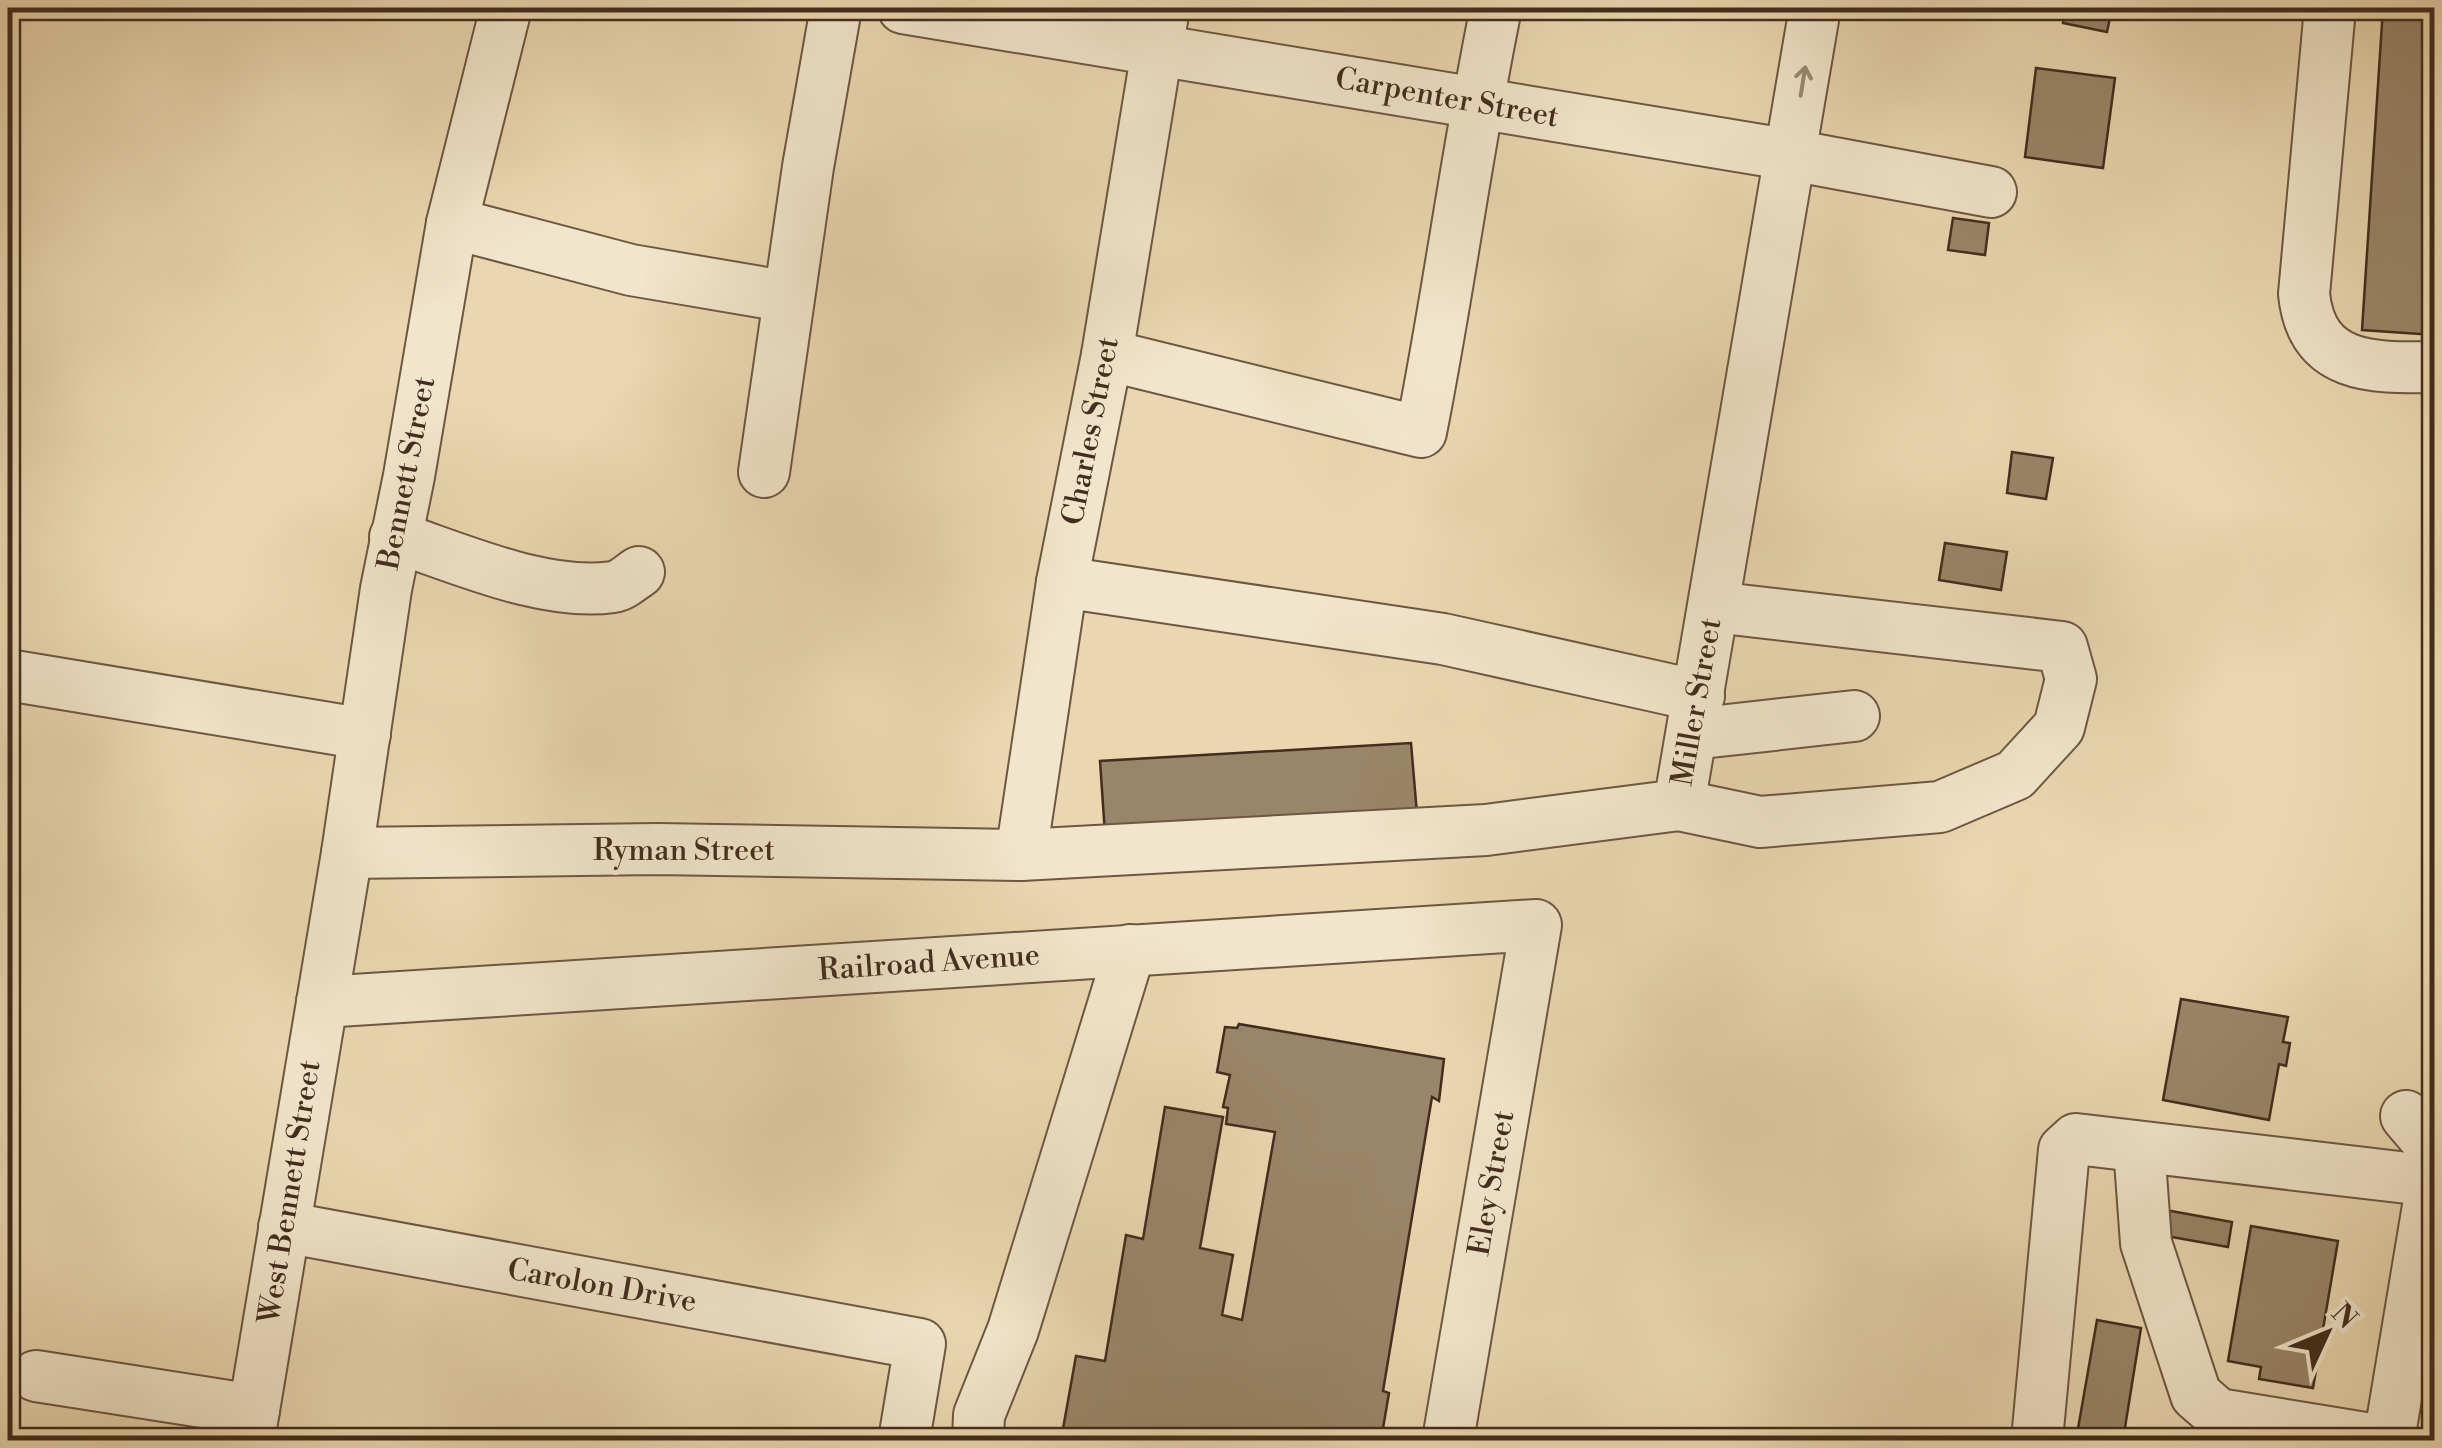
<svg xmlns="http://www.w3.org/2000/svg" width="2442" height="1448" font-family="'Libre Bodoni',serif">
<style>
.building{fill:#998569;stroke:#422d1e;stroke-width:2.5}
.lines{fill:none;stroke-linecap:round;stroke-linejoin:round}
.minor-casing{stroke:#6c5842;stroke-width:54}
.minor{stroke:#f1e5cb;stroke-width:50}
.oneway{stroke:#9a8974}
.labels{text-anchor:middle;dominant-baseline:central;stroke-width:10;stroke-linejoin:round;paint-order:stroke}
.street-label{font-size:30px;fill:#422d1e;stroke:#f1e5cb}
</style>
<rect width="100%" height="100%" fill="#ead7af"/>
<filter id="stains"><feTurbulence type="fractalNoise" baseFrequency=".002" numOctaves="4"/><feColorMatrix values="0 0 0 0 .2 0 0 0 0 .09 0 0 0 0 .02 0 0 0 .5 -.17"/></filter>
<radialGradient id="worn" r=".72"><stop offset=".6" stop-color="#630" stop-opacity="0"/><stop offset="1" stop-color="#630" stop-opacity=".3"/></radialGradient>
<g class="building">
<path d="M2066,8H2112L2107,32L2063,23Z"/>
<path d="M2383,8H2434V335L2362,330Z"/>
<path d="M2036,68L2115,78L2103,168L2025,157Z"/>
<path d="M1953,218L1989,223L1985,255L1948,250Z"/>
<path d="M2012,452L2053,458L2046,499L2007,493Z"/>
<path d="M1945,543L2007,552L2001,590L1939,580Z"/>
<path d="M1411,743L1417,814L1105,834L1100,761Z"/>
<path d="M2181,999L2288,1017L2283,1042L2290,1043L2286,1066L2279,1064L2269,1120L2163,1100Z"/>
<path d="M1239,1024L1444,1059L1439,1101L1432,1097L1383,1391L1389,1393L1381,1440H1061L1076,1356L1105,1361L1126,1235L1143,1239L1165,1107L1223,1117L1200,1248L1233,1255L1222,1315L1242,1320L1275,1132L1226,1124L1228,1108L1223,1107L1230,1075L1217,1072L1225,1027L1237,1028Z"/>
<path d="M2160,1209L2232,1222L2228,1247L2155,1234Z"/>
<path d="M2251,1226L2338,1241L2313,1388L2259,1379L2261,1367L2228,1361Z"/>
<path d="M2097,1320L2141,1328L2123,1440H2076Z"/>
</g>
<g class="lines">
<g class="minor-casing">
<g id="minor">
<path d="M903,8L1791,155L1991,192"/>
<path d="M2330,8L2304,294C2312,370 2373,368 2434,367"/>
<path d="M452,223L631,270L789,297"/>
<path d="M1107,355L1421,432C1449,291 1467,149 1496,8"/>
<path d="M764,472L808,167L836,8"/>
<path d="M395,537C459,558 545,597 613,587C622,586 631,577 639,572"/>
<path d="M1062,582L1443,639L1699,696"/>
<path d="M8,675L365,734"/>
<path d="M1692,734L1854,716"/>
<path d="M1679,805L1760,822L1940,807L2015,775L2059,727L2071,679L2062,647L1714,607"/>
<path d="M347,853L657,849L1021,855L1486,830L1679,805L1815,8"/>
<path d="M1021,855L1062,582L1107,355L1164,8"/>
<path d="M322,1002L1536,925L1448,1440"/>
<path d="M2406,1116L2434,1149"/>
<path d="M2139,1147L2146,1243L2196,1395L2218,1414L2377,1440"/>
<path d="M284,1227L920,1344L904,1440"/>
<path d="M36,1376L254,1410"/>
<path d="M249,1440L347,853L386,589L409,476L452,223L506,8"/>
<path d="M978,1440L979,1415L1013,1330L1130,950"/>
<path d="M2037,1440L2064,1150L2076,1139L2433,1181"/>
<path d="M2389,1440L2434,1170"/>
</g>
</g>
<use href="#minor" class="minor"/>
</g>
<defs><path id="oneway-shaft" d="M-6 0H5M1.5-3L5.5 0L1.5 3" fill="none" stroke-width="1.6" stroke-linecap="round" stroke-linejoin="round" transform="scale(2.5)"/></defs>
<use class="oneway" href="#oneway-shaft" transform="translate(1803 81) rotate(-81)"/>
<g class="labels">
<g class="street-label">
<text transform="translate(1447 98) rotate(10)">Carpenter Street</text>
<text transform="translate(1091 431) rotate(-79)">Charles Street</text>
<text transform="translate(407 473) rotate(-79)">Bennett Street</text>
<text transform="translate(1697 702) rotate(-80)">Miller Street</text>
<text x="684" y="851">Ryman Street</text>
<text transform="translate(929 963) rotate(-4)">Railroad Avenue</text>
<text transform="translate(1492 1183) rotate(-80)">Eley Street</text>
<text transform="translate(290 1192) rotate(-81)">West Bennett Street</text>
<text transform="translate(602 1286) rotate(10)">Carolon Drive</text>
</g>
</g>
<rect width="2442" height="1448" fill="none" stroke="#ead7af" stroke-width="40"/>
<rect x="10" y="10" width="2422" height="1428" fill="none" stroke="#422d1e" stroke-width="5"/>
<rect x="20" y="20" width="2402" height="1408" fill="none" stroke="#422d1e" stroke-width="2.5"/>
<g transform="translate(2327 1333) rotate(46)" stroke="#f1e5cb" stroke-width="8" paint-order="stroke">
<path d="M0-8L18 38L0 25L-18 38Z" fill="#422d1e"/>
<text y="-15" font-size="28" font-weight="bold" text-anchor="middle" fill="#422d1e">N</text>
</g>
<rect width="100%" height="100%" filter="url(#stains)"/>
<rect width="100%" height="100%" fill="url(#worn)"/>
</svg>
